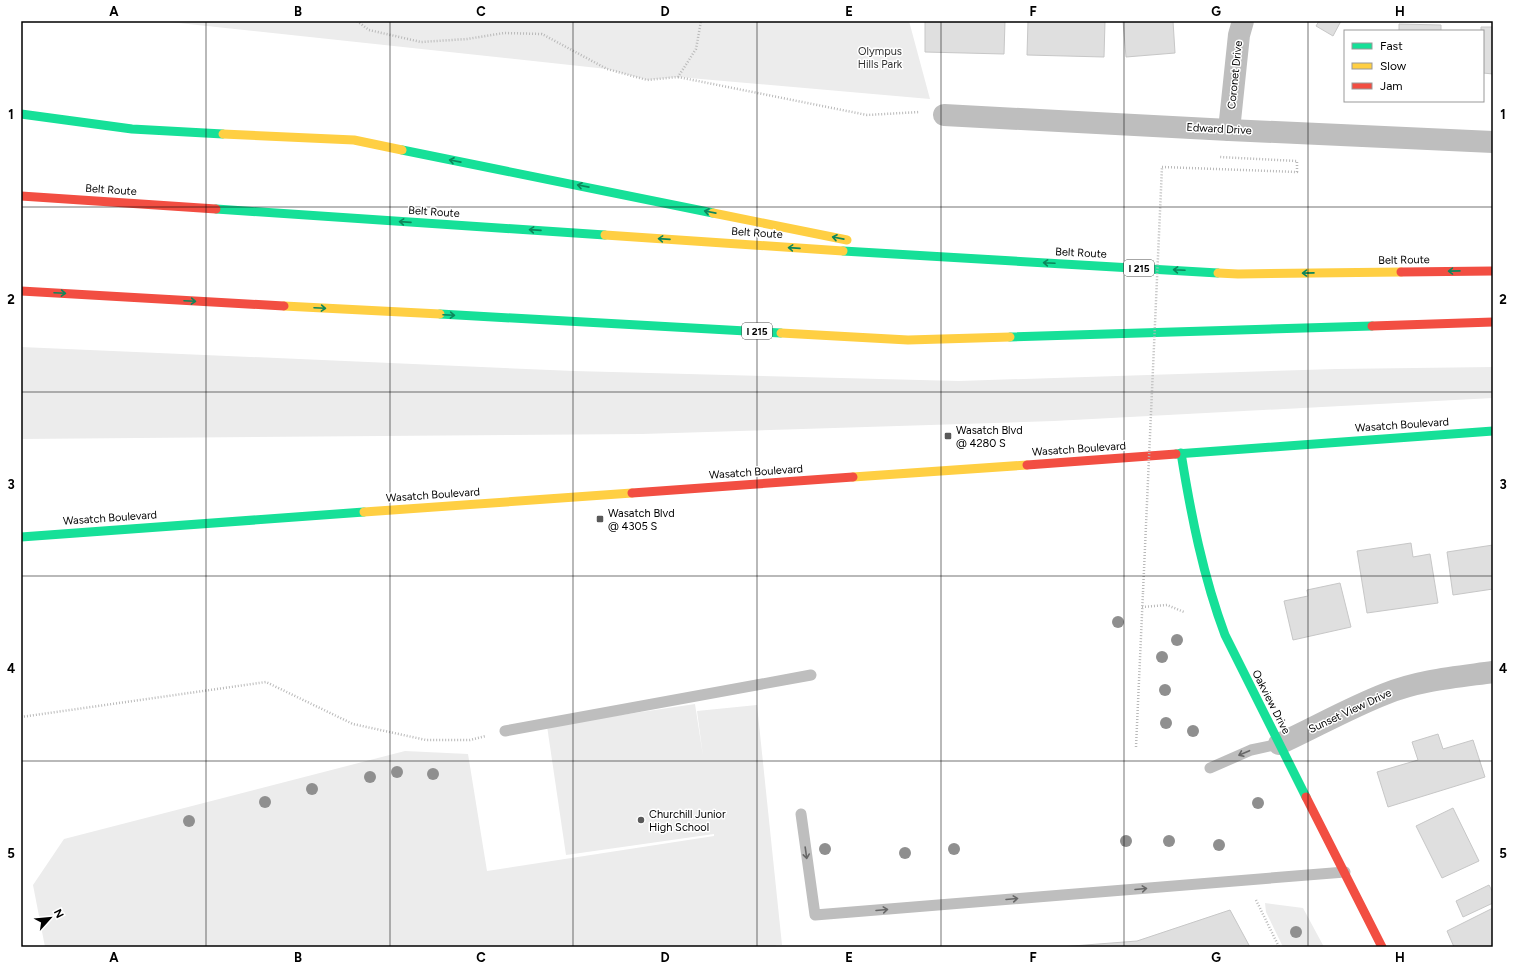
<svg xmlns="http://www.w3.org/2000/svg" width="1514" height="968" font-family="Figtree,sans-serif">
<style>
.green{fill:#ececec}
.building{fill:#dfdfdf;stroke:#c7c7c7}
.lines{fill:none;stroke-linecap:round;stroke-linejoin:round}
.path{stroke:#b9b9b9;stroke-width:2.5;stroke-dasharray:1 2;stroke-linecap:butt}
.lane{stroke:#bebebe;stroke-width:11}
.street{stroke:#bebebe;stroke-width:22}
.fast{stroke:#16e098;stroke-width:9}
.slow{stroke:#ffcf43;stroke-width:9}
.jam{stroke:#f24e42;stroke-width:9}
.path-bridge{stroke:#b9b9b9;stroke-width:2.5;stroke-dasharray:1 2;stroke-linecap:butt}
.tree{fill:#8f8f8f}
.oneway{stroke:#0d865b}
.oneway2{stroke:#686868}
.grid{fill:none;stroke:#000;stroke-width:1;stroke-opacity:0.55}
.poi-dot{fill:#595959;stroke:#fff;stroke-width:1.5}
.labels{text-anchor:middle;dominant-baseline:central;stroke-width:3;stroke-linejoin:round;paint-order:stroke}
.shield{fill:#fff;stroke:#4c4c4c;stroke-width:1}
.shield-label{font-size:10px;font-weight:bold;fill:#000}
.park-label{font-size:11px;fill:#333;stroke:#fff}
.street-label{font-size:11px;fill:#000;stroke:#fff}
.poi-label{font-size:11px;fill:#000;stroke:#fff;text-anchor:start}
.neatline{fill:none;stroke:#000;stroke-width:1.5}
.grid-label{font-size:13px;text-anchor:middle;font-weight:bold;fill:#000}
</style>
<rect width="100%" height="100%" fill="#fff"/>
<g class="green">
<path d="M160,21H909L930,99L678,77L647,80L607,69Z"/>
<path d="M21,347L574,371L959,381L1336,369L1493,367V398L1054,421L642,434L21,439Z"/>
<path d="M695,704L703,756L697,711L757,705L782,945H776L775,947H45L33,885L64,839L405,751L468,754L487,871L714,836V834L566,855L547,726Z"/>
<path d="M1265,903L1303,908L1324,947H1283L1266,912Z"/>
</g>
<g class="building">
<path d="M925,21H1005L1004,54L925,52Z"/>
<path d="M1028,21H1105L1104,57L1027,55Z"/>
<path d="M1123,21H1173L1175,53L1126,57Z"/>
<path d="M1319,21H1341L1333,36L1316,26Z"/>
<path d="M1399,24L1441,25V31H1399Z"/>
<path d="M1481,27H1493V74L1483,73V31H1481Z"/>
<path d="M1411,543L1413,557L1430,554L1438,603L1367,613L1357,551Z"/>
<path d="M1493,545V589L1453,595L1447,552Z"/>
<path d="M1340,583L1351,627L1293,640L1284,601L1308,596L1307,590Z"/>
<path d="M1438,734L1443,749L1473,740L1485,777L1388,807L1377,772L1418,760L1412,742Z"/>
<path d="M1453,808L1479,861L1442,878L1416,826Z"/>
<path d="M1489,885L1493,893V903L1463,917L1456,901Z"/>
<path d="M1493,908V947H1454L1447,931Z"/>
<path d="M1230,910L1250,947H1060L1137,941Z"/>
</g>
<g class="lines">
<g class="path">
<path d="M357,21L369,30L421,42L467,39L504,33L542,34L607,69L647,80L678,77L696,49L701,21"/>
<path d="M678,77L867,115L920,112"/>
<path d="M1162,167L1297,172V161L1219,157"/>
<path d="M1142,607L1167,605L1184,612"/>
<path d="M21,717L266,682L353,724L426,740H470L486,736"/>
<path d="M1136,747L1143,592"/>
<path d="M1256,900L1279,947"/>
</g>
<g class="lane">
<path d="M505,731L811,675"/>
<path d="M1210,768L1251,750L1279,744"/>
<path d="M801,814L815,915L1345,872"/>
</g>
<g class="street">
<path d="M944,115L1229,130L1493,142"/>
<path d="M1229,130L1239,35L1243,21"/>
<path d="M1279,744C1314,728 1349,708 1385,694C1419,680 1457,677 1493,672"/>
</g>
<g class="fast">
<path d="M21,114L132,129L223,134"/>
<path d="M402,150L713,213"/>
<path d="M216,209L605,235"/>
<path d="M843,251L1218,273"/>
<path d="M440,314L781,333"/>
<path d="M1010,337L1372,326"/>
<path d="M1181,453C1191,515 1203,576 1225,635L1306,797"/>
<path d="M1176,454L1493,431"/>
<path d="M21,537L364,512"/>
</g>
<g class="slow">
<path d="M223,134L354,140L402,150"/>
<path d="M713,213L847,240"/>
<path d="M605,235L843,251"/>
<path d="M1218,273L1238,274L1401,272"/>
<path d="M284,306L440,314"/>
<path d="M781,333L908,340L1010,337"/>
<path d="M853,477L1027,465"/>
<path d="M364,512L632,493"/>
</g>
<g class="jam">
<path d="M21,196L216,209"/>
<path d="M1401,272L1493,271"/>
<path d="M21,291L284,306"/>
<path d="M1372,326L1493,322"/>
<path d="M1027,465L1176,454"/>
<path d="M632,493L853,477"/>
<path d="M1306,797L1382,947"/>
</g>
<path class="path-bridge" d="M1143,592L1162,167"/>
</g>
<g class="tree">
<circle cx="1118" cy="622" r="6"/>
<circle cx="1177" cy="640" r="6"/>
<circle cx="1162" cy="657" r="6"/>
<circle cx="1165" cy="690" r="6"/>
<circle cx="1166" cy="723" r="6"/>
<circle cx="1193" cy="731" r="6"/>
<circle cx="397" cy="772" r="6"/>
<circle cx="433" cy="774" r="6"/>
<circle cx="370" cy="777" r="6"/>
<circle cx="312" cy="789" r="6"/>
<circle cx="265" cy="802" r="6"/>
<circle cx="1258" cy="803" r="6"/>
<circle cx="189" cy="821" r="6"/>
<circle cx="1126" cy="841" r="6"/>
<circle cx="1169" cy="841" r="6"/>
<circle cx="1219" cy="845" r="6"/>
<circle cx="825" cy="849" r="6"/>
<circle cx="954" cy="849" r="6"/>
<circle cx="905" cy="853" r="6"/>
<circle cx="1296" cy="932" r="6"/>
</g>
<defs><path id="oneway-shaft" d="M-6 0H5M1.5-3L5.5 0L1.5 3" fill="none" stroke-width="1.6" stroke-linecap="round" stroke-linejoin="round"/></defs>
<g class="oneway">
<use href="#oneway-shaft" transform="translate(455 161) rotate(-169)"/>
<use href="#oneway-shaft" transform="translate(583 186) rotate(-169)"/>
<use href="#oneway-shaft" transform="translate(710 212) rotate(-169)"/>
<use href="#oneway-shaft" transform="translate(405 222) rotate(-176)"/>
<use href="#oneway-shaft" transform="translate(535 230) rotate(-176)"/>
<use href="#oneway-shaft" transform="translate(838 238) rotate(-169)"/>
<use href="#oneway-shaft" transform="translate(664 239) rotate(-176)"/>
<use href="#oneway-shaft" transform="translate(794 248) rotate(-176)"/>
<use href="#oneway-shaft" transform="translate(1049 263) rotate(-177)"/>
<use href="#oneway-shaft" transform="translate(1179 270) rotate(-177)"/>
<use href="#oneway-shaft" transform="translate(1454 271) rotate(179)"/>
<use href="#oneway-shaft" transform="translate(1308 273) rotate(179)"/>
<use href="#oneway-shaft" transform="translate(60 293) rotate(3)"/>
<use href="#oneway-shaft" transform="translate(190 301) rotate(3)"/>
<use href="#oneway-shaft" transform="translate(320 308) rotate(3)"/>
<use href="#oneway-shaft" transform="translate(449 315) rotate(3)"/>
</g>
<g class="oneway2">
<use href="#oneway-shaft" transform="translate(1244 753) rotate(157)"/>
<use href="#oneway-shaft" transform="translate(806 853) rotate(82)"/>
<use href="#oneway-shaft" transform="translate(1141 889) rotate(-5)"/>
<use href="#oneway-shaft" transform="translate(1012 899) rotate(-5)"/>
<use href="#oneway-shaft" transform="translate(882 910) rotate(-5)"/>
</g>
<path class="grid" d="M206,21V947M390,21V947M573,21V947M757,21V947M941,21V947M1124,21V947M1308,21V947M21,207H1493M21,392H1493M21,576H1493M21,761H1493"/>
<g class="poi-dot">
<rect x="944" y="432" width="8" height="8" rx="2"/>
<rect x="596" y="515" width="8" height="8" rx="2"/>
<circle cx="641" cy="820" r="4"/>
</g>
<g class="labels">
<g class="shield">
<rect x="1124" y="260" width="30" height="16" rx="3"/>
<rect x="742" y="323" width="30" height="16" rx="3"/>
</g>
<g class="shield-label">
<text x="1139" y="268">I 215</text>
<text x="757" y="331">I 215</text>
</g>
<g class="park-label">
<text x="880" y="51">Olympus<tspan x="880" dy="13">Hills Park</tspan></text>
</g>
<g class="street-label">
<text transform="translate(1235 75) rotate(-84)">Coronet Drive</text>
<text transform="translate(1219 129) rotate(3)">Edward Drive</text>
<text transform="translate(111 190) rotate(4)">Belt Route</text>
<text transform="translate(434 212) rotate(4)">Belt Route</text>
<text transform="translate(757 233) rotate(4)">Belt Route</text>
<text transform="translate(1081 253) rotate(3)">Belt Route</text>
<text transform="translate(1404 260) rotate(-1)">Belt Route</text>
<text transform="translate(1402 425) rotate(-4)">Wasatch Boulevard</text>
<text transform="translate(1079 449) rotate(-4)">Wasatch Boulevard</text>
<text transform="translate(756 472) rotate(-4)">Wasatch Boulevard</text>
<text transform="translate(433 495) rotate(-4)">Wasatch Boulevard</text>
<text transform="translate(110 518) rotate(-4)">Wasatch Boulevard</text>
<text transform="translate(1271 702) rotate(63)">Oakview Drive</text>
<text transform="translate(1350 711) rotate(-25)">Sunset View Drive</text>
</g>
<g class="poi-label">
<text x="956" y="430">Wasatch Blvd<tspan x="956" dy="13">@ 4280 S</tspan></text>
<text x="608" y="513">Wasatch Blvd<tspan x="608" dy="13">@ 4305 S</tspan></text>
<text x="649" y="814">Churchill Junior<tspan x="649" dy="13">High School</tspan></text>
</g>
</g>
<rect width="1514" height="968" fill="none" stroke="#ffffff" stroke-width="44"/>
<rect x="1344" y="30" width="140" height="72" fill="#ffffff" stroke="#999999"/>
<rect x="1352" y="43" width="20" height="6" fill="#16e098" stroke="#999999"/>
<text x="1380" y="50" font-size="12" fill="#000000">Fast</text>
<rect x="1352" y="63" width="20" height="6" fill="#ffcf43" stroke="#999999"/>
<text x="1380" y="70" font-size="12" fill="#000000">Slow</text>
<rect x="1352" y="83" width="20" height="6" fill="#f24e42" stroke="#999999"/>
<text x="1380" y="90" font-size="12" fill="#000000">Jam</text>
<g transform="translate(50 918) rotate(63)" stroke="#ffffff" stroke-width="3" paint-order="stroke">
<path d="M0-3L7 15L0 10L-7 15Z" fill="#000000"/>
<text y="-6" font-size="11" font-weight="bold" text-anchor="middle" fill="#000000">N</text>
</g>
<rect x="22" y="22" width="1470" height="924" class="neatline"/>
<g class="grid-label">
<text x="114" y="16">A</text>
<text x="298" y="16">B</text>
<text x="481" y="16">C</text>
<text x="665" y="16">D</text>
<text x="849" y="16">E</text>
<text x="1033" y="16">F</text>
<text x="1216" y="16">G</text>
<text x="1400" y="16">H</text>
<text x="11" y="119">1</text>
<text x="1503" y="119">1</text>
<text x="11" y="304">2</text>
<text x="1503" y="304">2</text>
<text x="11" y="489">3</text>
<text x="1503" y="489">3</text>
<text x="11" y="673">4</text>
<text x="1503" y="673">4</text>
<text x="11" y="858">5</text>
<text x="1503" y="858">5</text>
<text x="114" y="962">A</text>
<text x="298" y="962">B</text>
<text x="481" y="962">C</text>
<text x="665" y="962">D</text>
<text x="849" y="962">E</text>
<text x="1033" y="962">F</text>
<text x="1216" y="962">G</text>
<text x="1400" y="962">H</text>
</g>
</svg>
